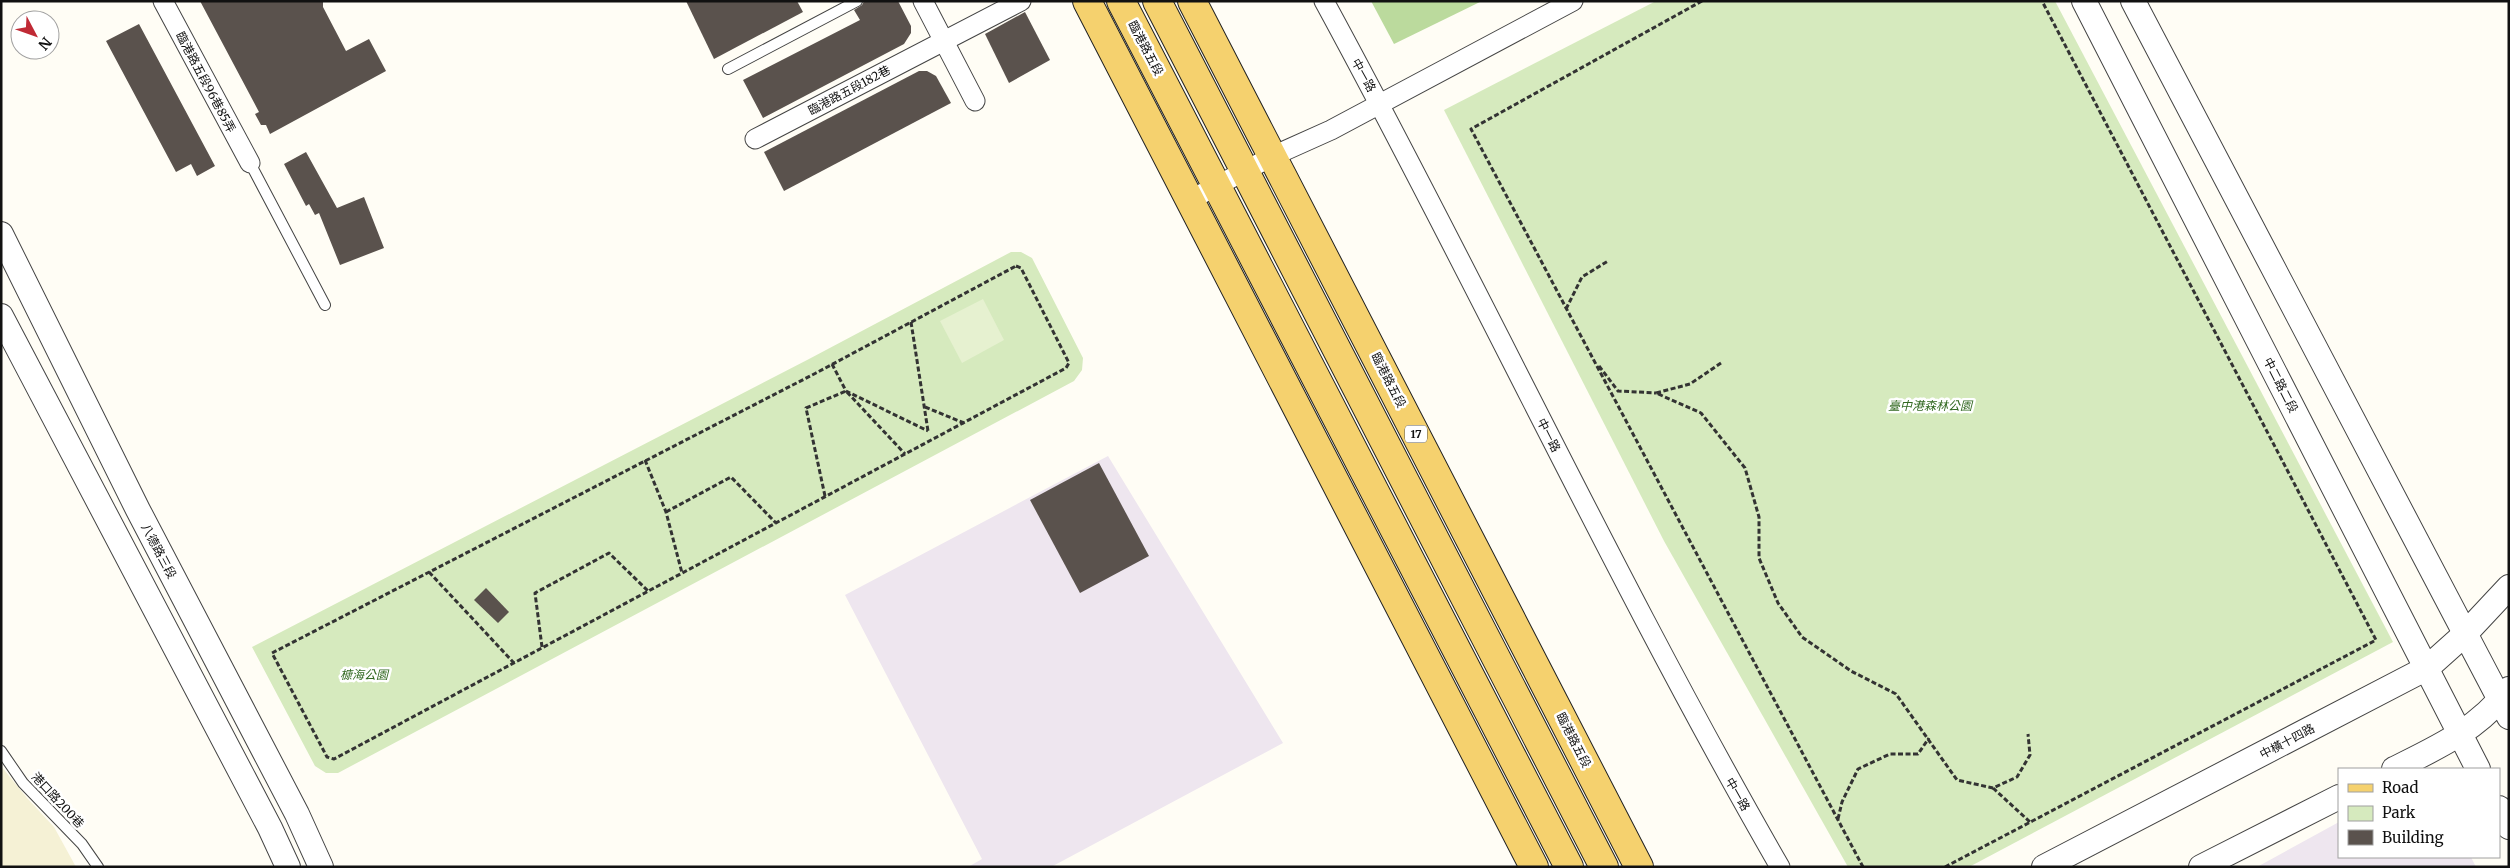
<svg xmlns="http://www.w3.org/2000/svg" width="2510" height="868" font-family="Merriweather,'Noto Sans TC',serif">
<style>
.industrial{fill:#eee6ef}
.farmland{fill:#f5f1d5}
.green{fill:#d6eabe}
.forest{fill:#bbda9d}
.pitch{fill:#e6f1d0}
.building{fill:#5a524d}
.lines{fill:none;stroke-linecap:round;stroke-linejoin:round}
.service-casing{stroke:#444;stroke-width:12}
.minor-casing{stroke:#444;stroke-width:21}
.tertiary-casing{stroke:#444;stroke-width:26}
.primary-casing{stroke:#222;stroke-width:30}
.path{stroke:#333;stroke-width:3;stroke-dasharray:5 2.5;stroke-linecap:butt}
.service{stroke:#fff;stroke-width:10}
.minor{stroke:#fff;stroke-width:19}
.tertiary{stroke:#fff;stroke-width:24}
.primary{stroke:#f5d16e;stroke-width:28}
.labels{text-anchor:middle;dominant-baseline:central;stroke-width:5;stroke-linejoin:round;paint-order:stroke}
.shield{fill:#fff;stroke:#585858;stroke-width:1}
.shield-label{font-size:11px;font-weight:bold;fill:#111}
.street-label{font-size:12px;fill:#111;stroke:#fff}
.park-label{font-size:12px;font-style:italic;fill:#326921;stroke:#fff}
</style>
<rect width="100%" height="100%" fill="#fffdf5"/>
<g class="industrial">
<path d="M1108,456L1283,743L1051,867H968L982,859L845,595Z"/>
<path d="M2339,822V857H2471L2476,867H2257Z"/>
</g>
<path class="farmland" d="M1,766L27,798L54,827L76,867H1Z"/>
<g class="green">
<path d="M1656,1H2055L2393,642L1969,867H1848L1664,541L1444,110Z"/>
<path d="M1011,252H1021L1032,258L1083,358L1082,370L1074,381L338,773H326L315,766L252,647L809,359Z"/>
</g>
<path class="forest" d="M1371,1H1482L1394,44Z"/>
<path class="pitch" d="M983,299L1004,340L962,363L940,321Z"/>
<g class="building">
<path d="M200,1H323V7L346,51L369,39L386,71L270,134L266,125H261L255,114L259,112Z"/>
<path d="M686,1H797L803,12L714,59Z"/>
<path d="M864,1H898L911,26V33L904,44L763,118L743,80L860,20L854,10L862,5Z"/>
<path d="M1025,12L1050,60L1009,83L985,34Z"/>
<path d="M139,24L215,166L197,176L191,164L176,172L106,41Z"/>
<path d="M919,71H927L936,76L951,103L784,191L764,152Z"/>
<path d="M306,152L337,208L364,197L384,248L340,265L319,213L315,215L309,204L306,206L284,164Z"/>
<path d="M1099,463L1149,556L1080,593L1030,500Z"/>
<path d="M486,588L509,612L498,623L474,600Z"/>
</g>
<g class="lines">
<g class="service-casing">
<g id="service">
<path d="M728,69L857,1"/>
<path d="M250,163L325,305"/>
<path d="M1,751L23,783L82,844L98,867"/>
</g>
</g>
<g class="minor-casing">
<g id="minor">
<path d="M163,1L250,163"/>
<path d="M923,1L975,101"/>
<path d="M1324,1C1480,287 1617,584 1780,867"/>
<path d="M755,139L1021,1"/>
<path d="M1190,200L1273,156L1331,130L1573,1"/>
</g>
</g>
<g class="tertiary-casing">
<g id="tertiary">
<path d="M2084,1L2478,769"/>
<path d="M2133,1L2509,717"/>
<path d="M1,234L138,510L297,814L321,867"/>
<path d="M1,316L270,828L288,867"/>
<path d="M2394,769C2438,747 2477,730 2509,689"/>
<path d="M2499,808L2509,827"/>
<path d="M2044,867L2427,668L2465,634L2509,587"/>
<path d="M2201,867L2339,797"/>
</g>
</g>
<g class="primary-casing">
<g id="primary">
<path d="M1087,1L1534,867"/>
<path d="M1121,1L1569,867"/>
<path d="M1157,1L1604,867"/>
<path d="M1192,1L1639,867"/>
</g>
</g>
<g class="path">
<path d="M1702,1L1471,129L1863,867"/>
<path d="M1016,266L1021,268L1069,363L1066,368L334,759L327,757L272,653L816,373Z"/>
<path d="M1566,309L1582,277L1608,261"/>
<path d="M911,322L928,431"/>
<path d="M1721,363L1690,384L1656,393L1701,413L1745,468L1759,517V558L1778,603L1802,637L1851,671L1896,694L1957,780L1993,788L2017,777L2030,755L2028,734"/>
<path d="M832,364L846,391L928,431"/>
<path d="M1599,366L1618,391L1656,393"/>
<path d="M925,407L964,423"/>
<path d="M645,460L666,512L682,573"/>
<path d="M825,496L806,408L846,391L905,454"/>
<path d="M666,512L731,477L776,523"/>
<path d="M429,572L514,663"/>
<path d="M542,647L535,593L609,553L648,591"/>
<path d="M1993,788L2030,822"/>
<path d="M1838,819L1842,802L1858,769L1890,754H1918L1929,738"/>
<path d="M1945,867L2376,640L2042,1"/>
</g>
<use href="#service" class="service"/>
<use href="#minor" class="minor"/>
<use href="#tertiary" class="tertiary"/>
<use href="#primary" class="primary"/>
</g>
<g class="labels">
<rect class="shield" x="1405" y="425.5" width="22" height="17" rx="4"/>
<g class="shield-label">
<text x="1416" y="434">17</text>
</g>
<g class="street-label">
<text transform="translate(1146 48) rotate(62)">臨港路五段</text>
<text transform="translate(1364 75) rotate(61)">中一路</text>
<text transform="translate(206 82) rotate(62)">臨港路五段96巷85弄</text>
<text transform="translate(849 90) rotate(-28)">臨港路五段182巷</text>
<text transform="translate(1389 380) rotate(63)">臨港路五段</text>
<text transform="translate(2281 385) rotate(63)">中二路二段</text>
<text transform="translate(1549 435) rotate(63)">中一路</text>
<text transform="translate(159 551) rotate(62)">八德路三段</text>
<text transform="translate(1574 740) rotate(63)">臨港路五段</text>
<text transform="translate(2287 741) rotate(-28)">中橫十四路</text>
<text transform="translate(1738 794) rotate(60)">中一路</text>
<text transform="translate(58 800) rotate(47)">港口路200巷</text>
</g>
<g class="park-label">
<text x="1930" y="405">臺中港森林公園</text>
<text x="364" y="674">槺海公園</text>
</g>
</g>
<rect width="2510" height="868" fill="none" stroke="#111111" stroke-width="5"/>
<rect x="2338" y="768" width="162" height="90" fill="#ffffff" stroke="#a0a0a0"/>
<rect x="2348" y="784" width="25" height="8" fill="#f5d16e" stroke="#a0a0a0"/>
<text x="2382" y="793" font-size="15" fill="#111111">Road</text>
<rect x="2348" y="806" width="25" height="15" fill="#d6eabe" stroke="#a0a0a0"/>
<text x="2382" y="818" font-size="15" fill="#111111">Park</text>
<rect x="2348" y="830" width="25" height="15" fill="#5a524d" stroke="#a0a0a0"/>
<text x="2382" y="843" font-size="15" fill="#111111">Building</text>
<g transform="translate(35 35) rotate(131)"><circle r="24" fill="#ffffff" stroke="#a0a0a0"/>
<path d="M0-4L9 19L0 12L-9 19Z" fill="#c02a35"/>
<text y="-8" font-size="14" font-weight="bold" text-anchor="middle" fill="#111111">N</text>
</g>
</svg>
